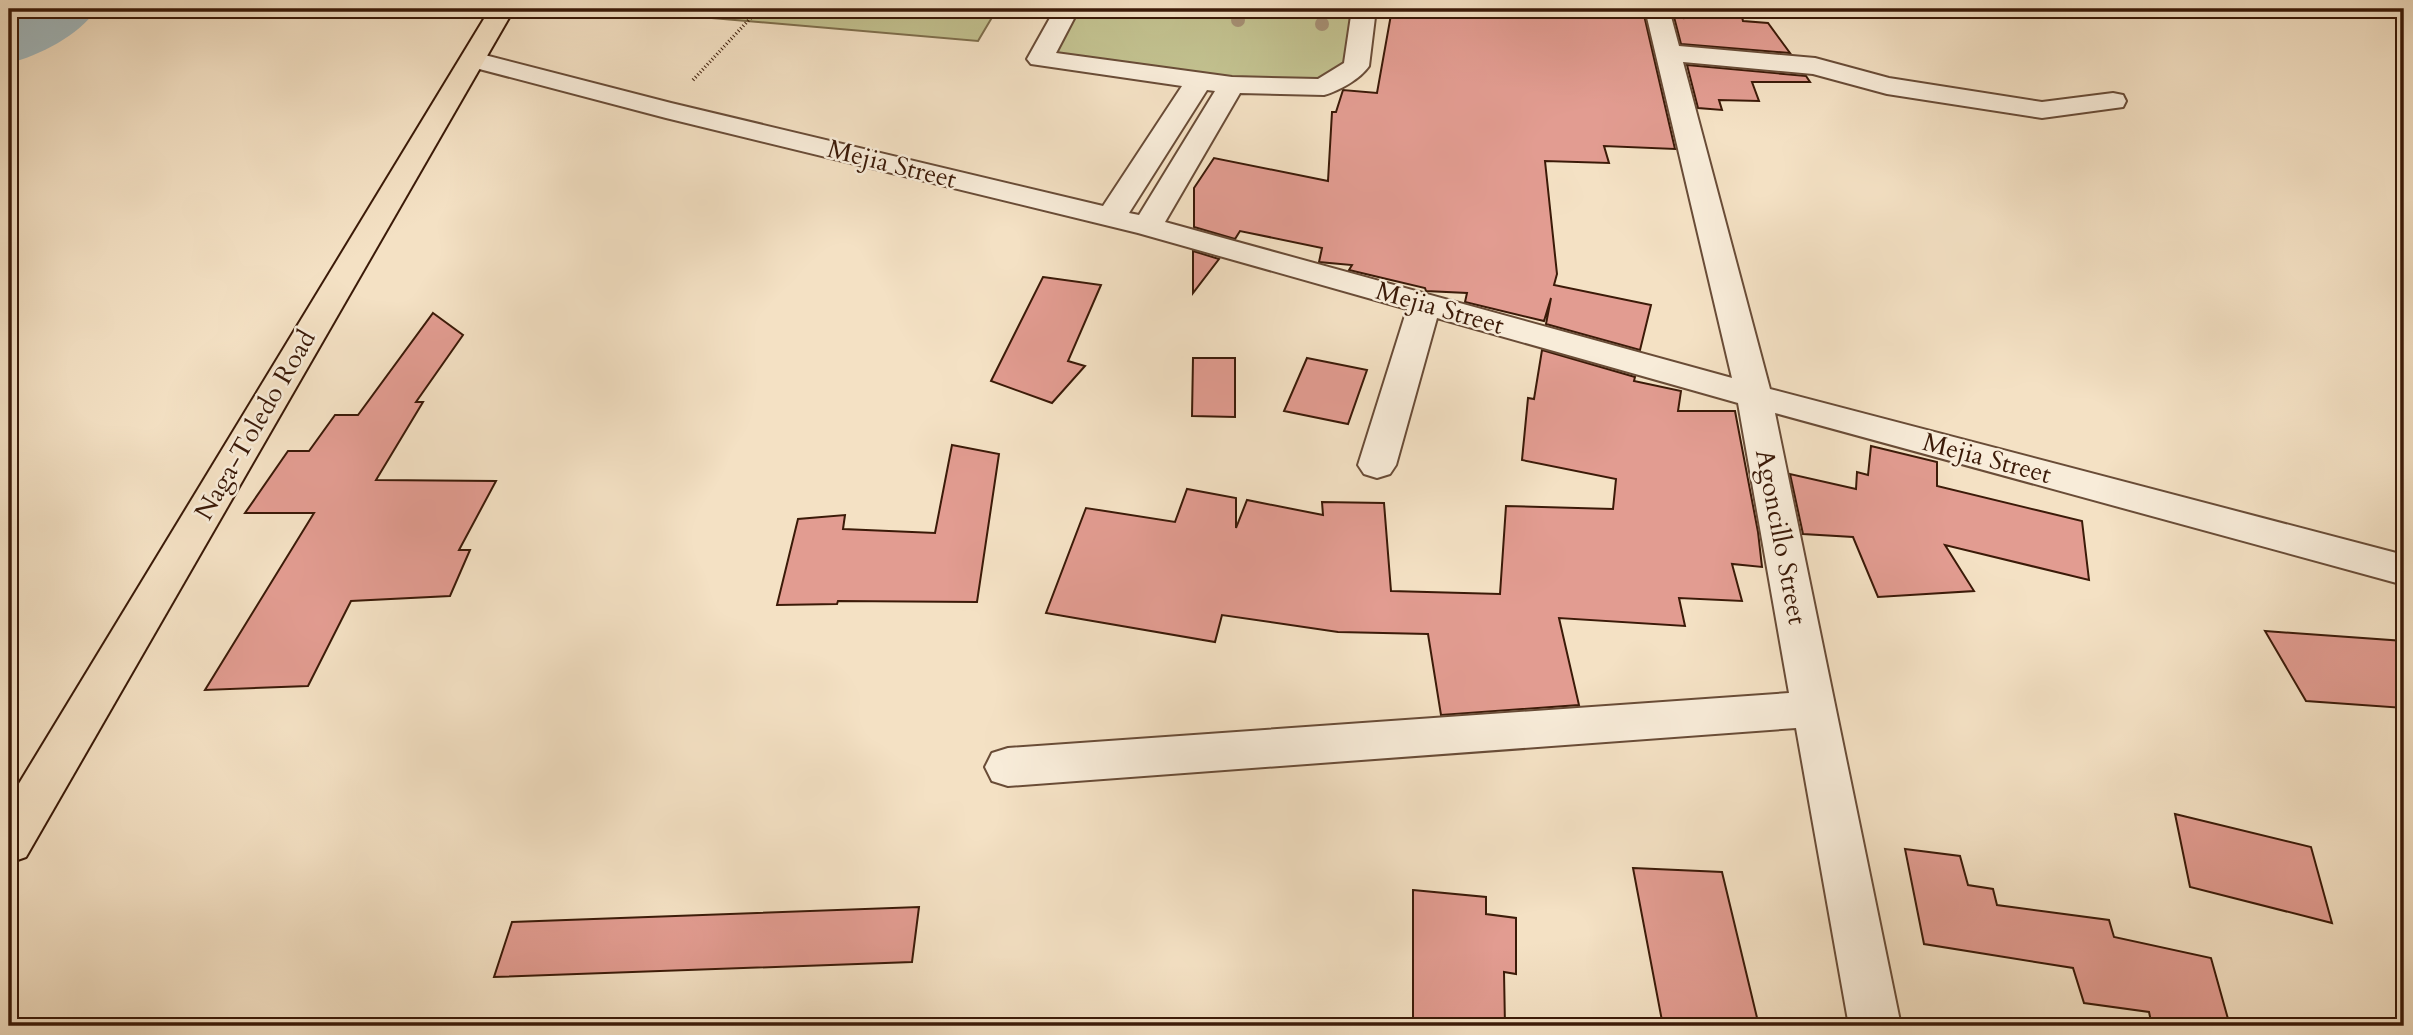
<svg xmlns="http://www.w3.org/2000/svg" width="2413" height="1035" font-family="Cardo,serif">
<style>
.green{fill:#c2c18f;stroke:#7e6e4c;stroke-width:2}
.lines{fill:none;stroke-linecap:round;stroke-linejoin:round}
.river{fill:#a2bac0;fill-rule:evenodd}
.building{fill:#e29c91;stroke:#3b1a08;stroke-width:2}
.minor-casing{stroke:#694c37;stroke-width:4}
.highway-casing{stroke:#3b1a08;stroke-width:4}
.path{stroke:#3b1a08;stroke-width:3.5;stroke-dasharray:1 2.5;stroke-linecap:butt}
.minor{fill:#f8ecd9;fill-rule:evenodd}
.highway{fill:#f4e1c4;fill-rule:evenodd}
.tree{fill:#a58f73}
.labels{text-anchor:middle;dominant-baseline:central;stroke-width:5;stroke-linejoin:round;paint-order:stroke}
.street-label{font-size:26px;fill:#3b1a08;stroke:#f8ecd9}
</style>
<rect width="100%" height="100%" fill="#f4e1c4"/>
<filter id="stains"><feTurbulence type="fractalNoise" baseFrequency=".00286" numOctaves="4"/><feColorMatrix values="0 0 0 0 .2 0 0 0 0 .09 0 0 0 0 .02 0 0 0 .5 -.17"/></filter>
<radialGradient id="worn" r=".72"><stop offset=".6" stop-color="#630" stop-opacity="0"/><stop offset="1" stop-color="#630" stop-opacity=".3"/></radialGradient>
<g class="green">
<path d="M607,9H997L978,41Z"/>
<path d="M1067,9H1364L1356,66L1324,87L1040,59Z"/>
</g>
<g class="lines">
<path class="river" d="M25,9H97C79,35 39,56 9,63V18Z"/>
</g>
<g class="building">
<path d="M1392,9H1506L1561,13V9H1566L1644,15L1675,149L1604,146L1609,163L1545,161L1557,274L1554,285L1651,305L1640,350L1546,324L1551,298L1544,321L1465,302L1467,293L1426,291L1425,288L1349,270L1352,265L1319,262L1322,248L1240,231L1235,239L1194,227V188L1214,158L1328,181L1332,112H1336L1343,90L1377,93Z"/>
<path d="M1681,9H1740L1743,21L1768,23L1790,53L1681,44L1674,17L1683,18Z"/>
<path d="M1687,65L1806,76L1810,82H1752L1759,101L1719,100L1722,110L1698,108Z"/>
<path d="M1193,251L1219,259L1193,293Z"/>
<path d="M1043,277L1101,285L1068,361L1085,366L1052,403L991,381Z"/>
<path d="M433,313L463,335L416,402H423L376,480L496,481L459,550H470L450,596L351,601L308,686L205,690L314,513H245L288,451H309L335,415H358Z"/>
<path d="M1542,350L1635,377L1634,381L1681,391L1678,411H1735L1758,532L1762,567L1732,564L1742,601L1679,598L1685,626L1559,618L1579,705L1441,715L1428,634L1338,632L1222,615L1215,642L1046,613L1086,508L1175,522L1187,489L1236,498V528L1247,500L1323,515L1322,502L1384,503L1391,591L1500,594L1506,506L1613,509L1616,479L1522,460L1528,398L1534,399Z"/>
<path d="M1193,358H1235V417L1192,416Z"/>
<path d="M1307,358L1367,370L1348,424L1284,411Z"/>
<path d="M952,445L999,454L977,602L838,601L837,604L777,605L798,519L845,515L843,529L935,533Z"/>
<path d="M1871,446L1937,462V486L2082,521L2089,580L1945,545L1974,591L1878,597L1853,537L1803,534L1790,474L1856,489L1857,472L1868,475Z"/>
<path d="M2265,631L2404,641V708L2306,701Z"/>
<path d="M2175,814L2311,847L2332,923L2190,887Z"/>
<path d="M1905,849L1960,856L1968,885L1993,889L1997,905L2109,920L2114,937L2211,958L2230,1026H2152L2149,1012L2084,1003L2073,968L1924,944Z"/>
<path d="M1633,868L1722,872L1759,1026H1663Z"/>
<path d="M1413,890L1486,897V914L1516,918V974L1504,972L1505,1026H1413Z"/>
<path d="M919,907L912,962L494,977L512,922Z"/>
</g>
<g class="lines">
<g class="minor-casing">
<path id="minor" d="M1055,9H1079L1056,53L1232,77L1318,79L1344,63L1352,9H1376L1369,66C1360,79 1339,91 1324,95L1240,93L1165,222L1732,378L1645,9H1669L1679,46L1815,58L1889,78L2042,102L2113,93L2123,95L2126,101L2123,107L2042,118L1887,94L1813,74L1683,62L1770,389L2404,555V585L1775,413L1901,1026H1849L1796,728L1008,786L992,781L985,767L992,753L1008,748L1789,693L1738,403L1437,318L1396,465L1390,474L1377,478L1364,474L1358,465L1407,309L1138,233L666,118L464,65L460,60L464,55L473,52L671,103L1103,206L1182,86L1031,64L1027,59ZM1207,90L1215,91L1139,215L1129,213Z"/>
</g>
<g class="highway-casing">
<path id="highway" d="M490,9H514L26,857L9,863V800Z"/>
</g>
<path class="path" d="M693,80L759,9"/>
<use href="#minor" class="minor"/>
<use href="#highway" class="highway"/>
</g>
<g class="tree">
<circle cx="1238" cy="20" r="7"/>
<circle cx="1322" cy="24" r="7"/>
</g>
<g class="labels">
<g class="street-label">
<text transform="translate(892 164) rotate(14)">Mejia Street</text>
<text transform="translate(1440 308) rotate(16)">Mejia Street</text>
<text transform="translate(255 425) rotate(-60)">Naga-Toledo Road</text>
<text transform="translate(1987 458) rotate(15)">Mejia Street</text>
<text transform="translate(1781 537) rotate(79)">Agoncillo Street</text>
</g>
</g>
<rect width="2413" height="1035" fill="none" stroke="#f4e1c4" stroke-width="35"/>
<rect x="10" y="10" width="2392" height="1014" fill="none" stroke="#3b1a08" stroke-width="3.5"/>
<rect x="18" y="18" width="2378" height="1000" fill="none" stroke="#3b1a08" stroke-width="2"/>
<rect width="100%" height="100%" filter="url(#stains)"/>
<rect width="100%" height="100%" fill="url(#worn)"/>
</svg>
